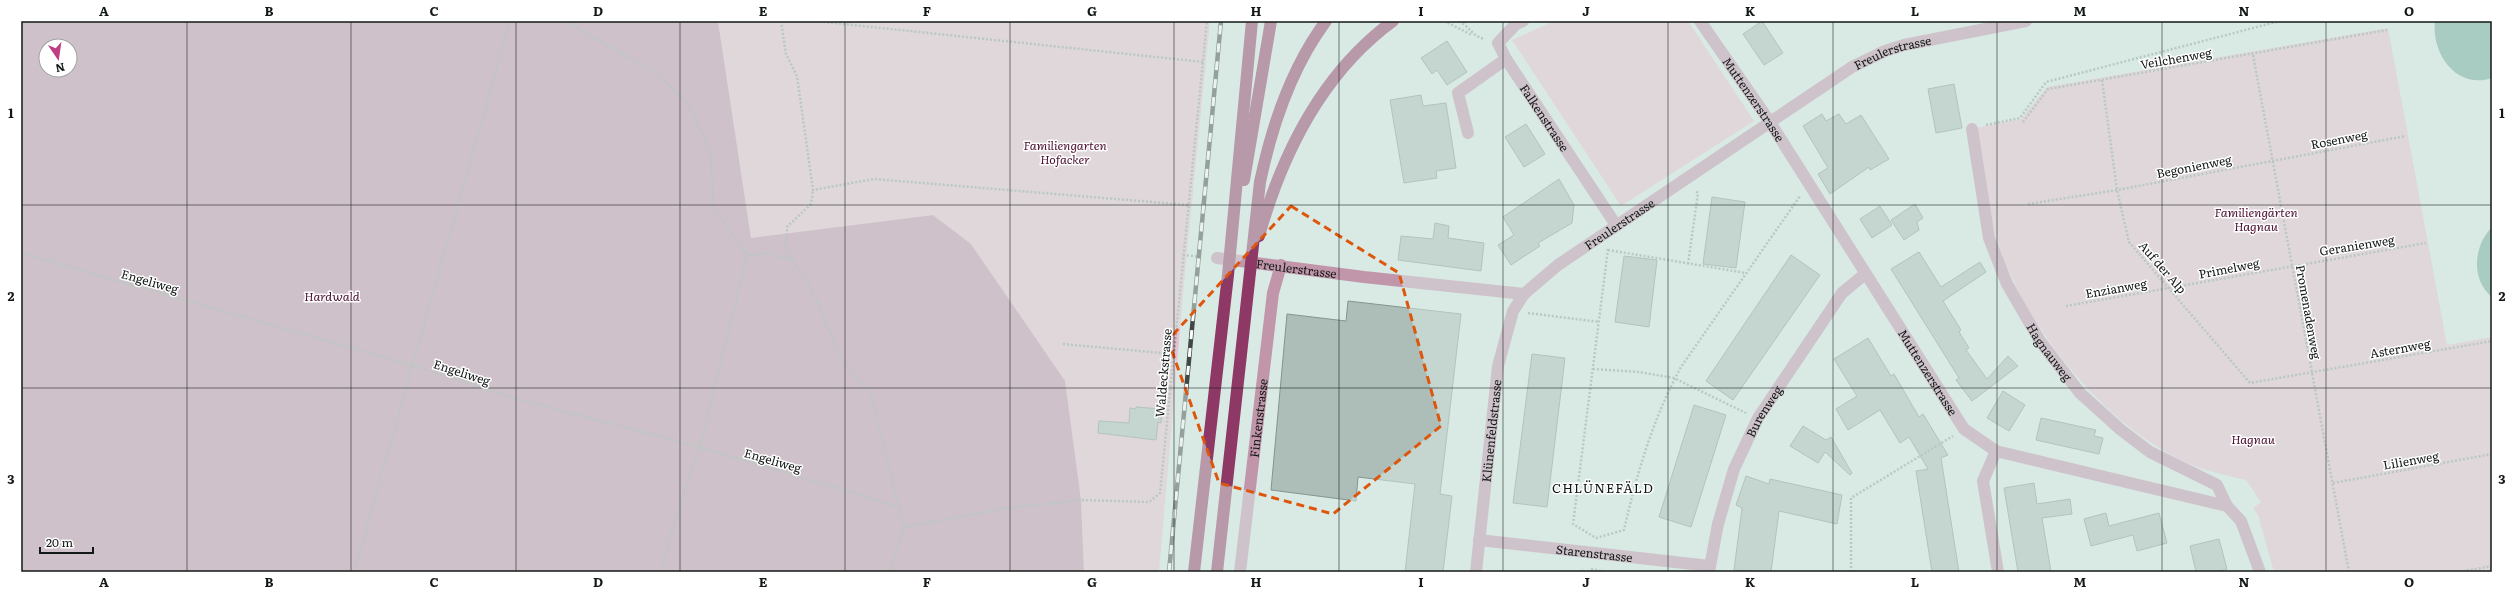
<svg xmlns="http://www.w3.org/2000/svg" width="2513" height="593" font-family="Literata,serif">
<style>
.green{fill:#e8c0d1}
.forest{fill:#c491a8;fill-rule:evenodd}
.water{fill:#6da997}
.building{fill:#adbeb9;stroke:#84958f}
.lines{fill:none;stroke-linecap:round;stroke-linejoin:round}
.path{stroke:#93a09c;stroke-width:2.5;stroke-dasharray:2 2;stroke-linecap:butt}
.minor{stroke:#c296aa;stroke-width:12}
.highway{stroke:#8e3865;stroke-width:12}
.rail-casing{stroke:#404845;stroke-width:4.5}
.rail{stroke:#fff;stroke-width:3;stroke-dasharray:9;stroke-linecap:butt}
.marked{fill:none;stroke:#dd560c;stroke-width:3;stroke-dasharray:8 5;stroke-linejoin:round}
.grid{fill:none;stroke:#121816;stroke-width:1;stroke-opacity:0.55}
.labels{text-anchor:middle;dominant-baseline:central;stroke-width:3;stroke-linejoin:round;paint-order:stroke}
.street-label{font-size:12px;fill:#121816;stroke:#fff}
.park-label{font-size:12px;font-style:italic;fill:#4b0e31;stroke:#fff}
.neighbourhood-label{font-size:13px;letter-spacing:1px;fill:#121816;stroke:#fff}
.neatline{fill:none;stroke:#121816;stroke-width:1.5}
.grid-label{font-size:13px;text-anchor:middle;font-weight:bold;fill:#121816}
</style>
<rect width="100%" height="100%" fill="#d9eae4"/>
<g class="green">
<path d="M718,21H1210L1185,272L1159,572H1084L1081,500L1064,381L971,244L933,215L751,238Z"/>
<path d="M1554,21H1688L1754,121L1621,206L1512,40Z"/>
<path d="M2388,28L2447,345L2492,337V572H2274L2258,515L2253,508L2261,502L2246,480C2225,475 2205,471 2185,462C2111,428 2040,344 2008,269C1988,225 1984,175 1976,128L2021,119L2047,87Z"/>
</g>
<path class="forest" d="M21,21H718L751,238L933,215L971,244L1065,381L1081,500L1084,572H21ZM46,46H70V70H46Z"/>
<g class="water">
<path d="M2435,21H2492V78C2456,90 2431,53 2435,21Z"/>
<path d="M2492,227V297C2470,279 2474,245 2492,227Z"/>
</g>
<g class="building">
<path d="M1762,21L1783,53L1764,65L1743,34Z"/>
<path d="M1447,41L1467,72L1447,85L1437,70L1432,74L1421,58Z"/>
<path d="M1954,84L1962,128L1936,133L1928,89Z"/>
<path d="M1421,95L1423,106L1446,103L1456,168L1436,171L1437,178L1404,183L1390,100Z"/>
<path d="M1822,114L1826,121L1839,114L1846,124L1861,115L1889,159L1870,170L1869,167L1830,194L1818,174L1828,168L1803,126Z"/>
<path d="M1526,124L1545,154L1524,167L1505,137Z"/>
<path d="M1559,179L1574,205L1572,223L1538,243L1540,246L1511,265L1498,245L1514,235L1503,217Z"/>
<path d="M1712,197L1745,202L1736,268L1703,264Z"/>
<path d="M1915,204L1923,218L1917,222L1919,230L1904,240L1891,220Z"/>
<path d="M1880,206L1892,225L1872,238L1860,219Z"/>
<path d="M1435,223L1449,226L1448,238L1484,243L1481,271L1398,260L1401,236L1433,239Z"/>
<path d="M1919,252L1941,287L1980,262L1986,272L1943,301L1961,330L1959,332L1969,348L1966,350L1987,379L2008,356L2018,366L1972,401L1956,380L1959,378L1891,269Z"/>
<path d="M1791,255L1820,275L1733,400L1706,381Z"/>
<path d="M1624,256L1657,260L1649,327L1615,322Z"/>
<path d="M1348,301L1461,314L1440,494L1452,496L1443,572H1405L1415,484L1358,477L1356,501L1271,490L1287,314L1346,321Z"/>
<path d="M1868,338L1891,376L1894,374L1919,417L1923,414L1948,455L1941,458L1959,572H1932L1916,471L1928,469L1909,437L1900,443L1880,410L1848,430L1836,409L1857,396L1834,359Z"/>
<path d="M1532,354L1565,358L1547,507L1513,503Z"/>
<path d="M2003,391L2025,405L2009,431L1987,418Z"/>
<path d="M1694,405L1726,415L1691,527L1659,517Z"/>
<path d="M1136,407L1162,409L1161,423L1158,422L1156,440L1098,433L1099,421L1129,423L1130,408L1136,409Z"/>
<path d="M2041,418L2096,430L2094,436L2103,438L2099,454L2036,440Z"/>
<path d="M1803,426L1826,440L1831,437L1852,473L1850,475L1825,452L1818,463L1790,446Z"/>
<path d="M1746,476L1769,484L1770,479L1842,495L1837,524L1779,511L1771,572L1734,570L1742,508L1736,505Z"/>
<path d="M2034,483L2037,504L2070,499L2072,514L2042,518L2051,572H2018L2004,488Z"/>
<path d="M2106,513L2109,526L2159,513L2167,543L2137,551L2133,535L2091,546L2084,519Z"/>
<path d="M2219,539L2227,569L2216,572H2196L2190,546Z"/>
</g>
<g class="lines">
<g class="path">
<path d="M565,21L654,72L688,103L710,150L714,207L747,256L771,253L793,261L809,284L842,360L871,395L904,527L890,572"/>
<path d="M781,21L786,54L797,76L813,190L874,179L1188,205"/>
<path d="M815,21L1203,62"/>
<path d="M1444,21L1472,35"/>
<path d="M1459,21C1471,28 1471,35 1484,39"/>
<path d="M2253,55L2349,572"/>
<path d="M2102,80L2117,190L2129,242L2250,383L2492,341"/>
<path d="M2023,122L2048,89L2387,30"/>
<path d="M1986,125L2020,118L2046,82L2280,21"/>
<path d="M2028,204L2117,190L2406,136"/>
<path d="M1608,249L1573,524L1596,538L1624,530C1637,473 1653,418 1681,367L1800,196"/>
<path d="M1608,250L1746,273"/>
<path d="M21,253L411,365L517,399L700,447L897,506"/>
<path d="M1183,255L1202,257"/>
<path d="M793,261L786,252L787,227L811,204L813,190"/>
<path d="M1688,264L1698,193L1695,190"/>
<path d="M2066,306L2426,243"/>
<path d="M1528,313L1599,322"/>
<path d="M1063,344L1173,354"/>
<path d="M1593,369L1639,372L1674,378L1746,413"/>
<path d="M2333,483L2492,454"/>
<path d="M904,527L1009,508L1081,500L1149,502L1160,493L1207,21"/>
<path d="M1591,569L1605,572"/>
<path d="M354,572L510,21"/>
<path d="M661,572L671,533L700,447L747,256"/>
<path d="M1580,572L1582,568"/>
<path d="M1851,572V498L1953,436"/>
<path d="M2459,572L2492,566"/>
</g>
<g class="minor">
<path id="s1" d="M1523,21L1516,24L1498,43L1506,59L1616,225"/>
<path id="s2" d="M1700,21L1770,122L1964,429L1996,451L2227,506L2241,521L2260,572"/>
<path id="s3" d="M1972,129L1989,238L2007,284L2040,341L2080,393L2121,430L2150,452L2217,485L2227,506"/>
<path d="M1468,133L1458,93L1506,59"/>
<path id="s4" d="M1217,258L1364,277L1524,294"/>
<path d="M1996,451L1983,481L1998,572"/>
<path id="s5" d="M1479,540L1710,566"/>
<path id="s6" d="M1240,572L1273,293L1281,265"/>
<path id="s7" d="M1476,572L1498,366L1513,311L1524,294L1558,265L1852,67L1885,51L1904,45L2026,21"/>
<path id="s8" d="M1709,572L1718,524L1734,469L1758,418L1842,293L1865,274"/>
</g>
<g class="highway">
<path d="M1244,180L1271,21"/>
<path d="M1259,236C1282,154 1322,73 1393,21"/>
<path d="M1194,572L1228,275L1252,21"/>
<path d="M1217,572L1260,182C1272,125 1291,68 1326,21"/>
</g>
<g class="rail-casing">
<path id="rail" d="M1169,572L1221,21"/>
</g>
<use href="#rail" class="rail"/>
</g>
<path d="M0 0H2513V593H0ZM1291,206L1399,273L1441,426L1333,514L1219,483L1168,340Z" fill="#d9eae4" fill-opacity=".55" fill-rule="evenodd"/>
<path class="marked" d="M1291,206L1399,273L1441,426L1333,514L1219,483L1168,340Z"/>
<path class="grid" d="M187,21V572M351,21V572M516,21V572M680,21V572M845,21V572M1010,21V572M1174,21V572M1339,21V572M1503,21V572M1668,21V572M1833,21V572M1997,21V572M2162,21V572M2326,21V572M21,205H2492M21,388H2492"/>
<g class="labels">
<g class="street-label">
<text stroke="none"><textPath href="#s7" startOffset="727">Freulerstrasse</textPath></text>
<text transform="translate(2176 58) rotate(-10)">Veilchenweg</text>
<text stroke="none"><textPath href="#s2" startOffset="95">Muttenzerstrasse</textPath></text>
<text stroke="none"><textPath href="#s1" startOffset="122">Falkenstrasse</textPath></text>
<text transform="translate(2339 139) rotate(-11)">Rosenweg</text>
<text transform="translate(2194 166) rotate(-11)">Begonienweg</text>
<text stroke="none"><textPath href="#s7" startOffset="403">Freulerstrasse</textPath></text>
<text transform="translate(2357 245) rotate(-9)">Geranienweg</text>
<text transform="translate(2163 267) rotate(49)">Auf der Alp</text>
<text stroke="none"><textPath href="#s4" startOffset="80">Freulerstrasse</textPath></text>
<text transform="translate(2229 268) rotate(-11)">Primelweg</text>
<text transform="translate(150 281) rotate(16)">Engeliweg</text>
<text transform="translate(2116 288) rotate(-10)">Enzianweg</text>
<text transform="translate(2309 312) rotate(80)">Promenadenweg</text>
<text transform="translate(2400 348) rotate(-10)">Asternweg</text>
<text stroke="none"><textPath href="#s3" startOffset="240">Hagnauweg</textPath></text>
<text transform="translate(462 372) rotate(18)">Engeliweg</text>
<text stroke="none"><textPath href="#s2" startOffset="419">Muttenzerstrasse</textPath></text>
<text transform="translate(1163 373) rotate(-85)">Waldeckstrasse</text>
<text stroke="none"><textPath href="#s8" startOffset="171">Burenweg</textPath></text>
<text stroke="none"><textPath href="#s6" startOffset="155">Finkenstrasse</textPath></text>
<text stroke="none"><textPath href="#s7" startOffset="142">Klünenfeldstrasse</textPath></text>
<text transform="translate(773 460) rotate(16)">Engeliweg</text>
<text transform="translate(2411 460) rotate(-10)">Lilienweg</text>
<text stroke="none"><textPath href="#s5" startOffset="116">Starenstrasse</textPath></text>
</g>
<g class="park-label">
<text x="1065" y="145">Familiengarten<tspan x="1065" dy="14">Hofacker</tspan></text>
<text x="2256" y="212">Familiengärten<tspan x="2256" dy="14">Hagnau</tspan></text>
<text x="332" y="296">Hardwald</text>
<text x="2253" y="439">Hagnau</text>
</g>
<g class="neighbourhood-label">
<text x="1603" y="487">CHLÜNEFÄLD</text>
</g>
</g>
<rect width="2513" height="593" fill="none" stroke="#ffffff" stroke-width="44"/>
<g transform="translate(58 58) rotate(167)"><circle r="19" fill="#ffffff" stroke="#a0a3a2"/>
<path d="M0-3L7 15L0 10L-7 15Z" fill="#bf3d85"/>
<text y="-6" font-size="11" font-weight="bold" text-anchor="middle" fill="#121816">N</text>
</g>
<path d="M40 547v6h53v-6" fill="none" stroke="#121816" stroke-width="2"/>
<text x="46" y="547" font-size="12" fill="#121816" stroke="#ffffff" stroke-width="3" paint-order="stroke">20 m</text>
<rect x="22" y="22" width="2469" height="549" class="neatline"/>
<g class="grid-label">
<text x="104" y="16">A</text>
<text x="269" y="16">B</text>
<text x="434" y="16">C</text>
<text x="598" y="16">D</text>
<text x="763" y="16">E</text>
<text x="927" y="16">F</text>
<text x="1092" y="16">G</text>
<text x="1256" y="16">H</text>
<text x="1421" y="16">I</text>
<text x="1586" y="16">J</text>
<text x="1750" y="16">K</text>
<text x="1915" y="16">L</text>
<text x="2080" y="16">M</text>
<text x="2244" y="16">N</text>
<text x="2409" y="16">O</text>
<text x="11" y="118">1</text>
<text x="2502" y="118">1</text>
<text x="11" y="301">2</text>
<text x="2502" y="301">2</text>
<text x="11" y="484">3</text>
<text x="2502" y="484">3</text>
<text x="104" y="587">A</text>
<text x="269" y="587">B</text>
<text x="434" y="587">C</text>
<text x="598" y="587">D</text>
<text x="763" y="587">E</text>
<text x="927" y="587">F</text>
<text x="1092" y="587">G</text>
<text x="1256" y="587">H</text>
<text x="1421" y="587">I</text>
<text x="1586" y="587">J</text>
<text x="1750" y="587">K</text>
<text x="1915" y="587">L</text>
<text x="2080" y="587">M</text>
<text x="2244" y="587">N</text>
<text x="2409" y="587">O</text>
</g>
</svg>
